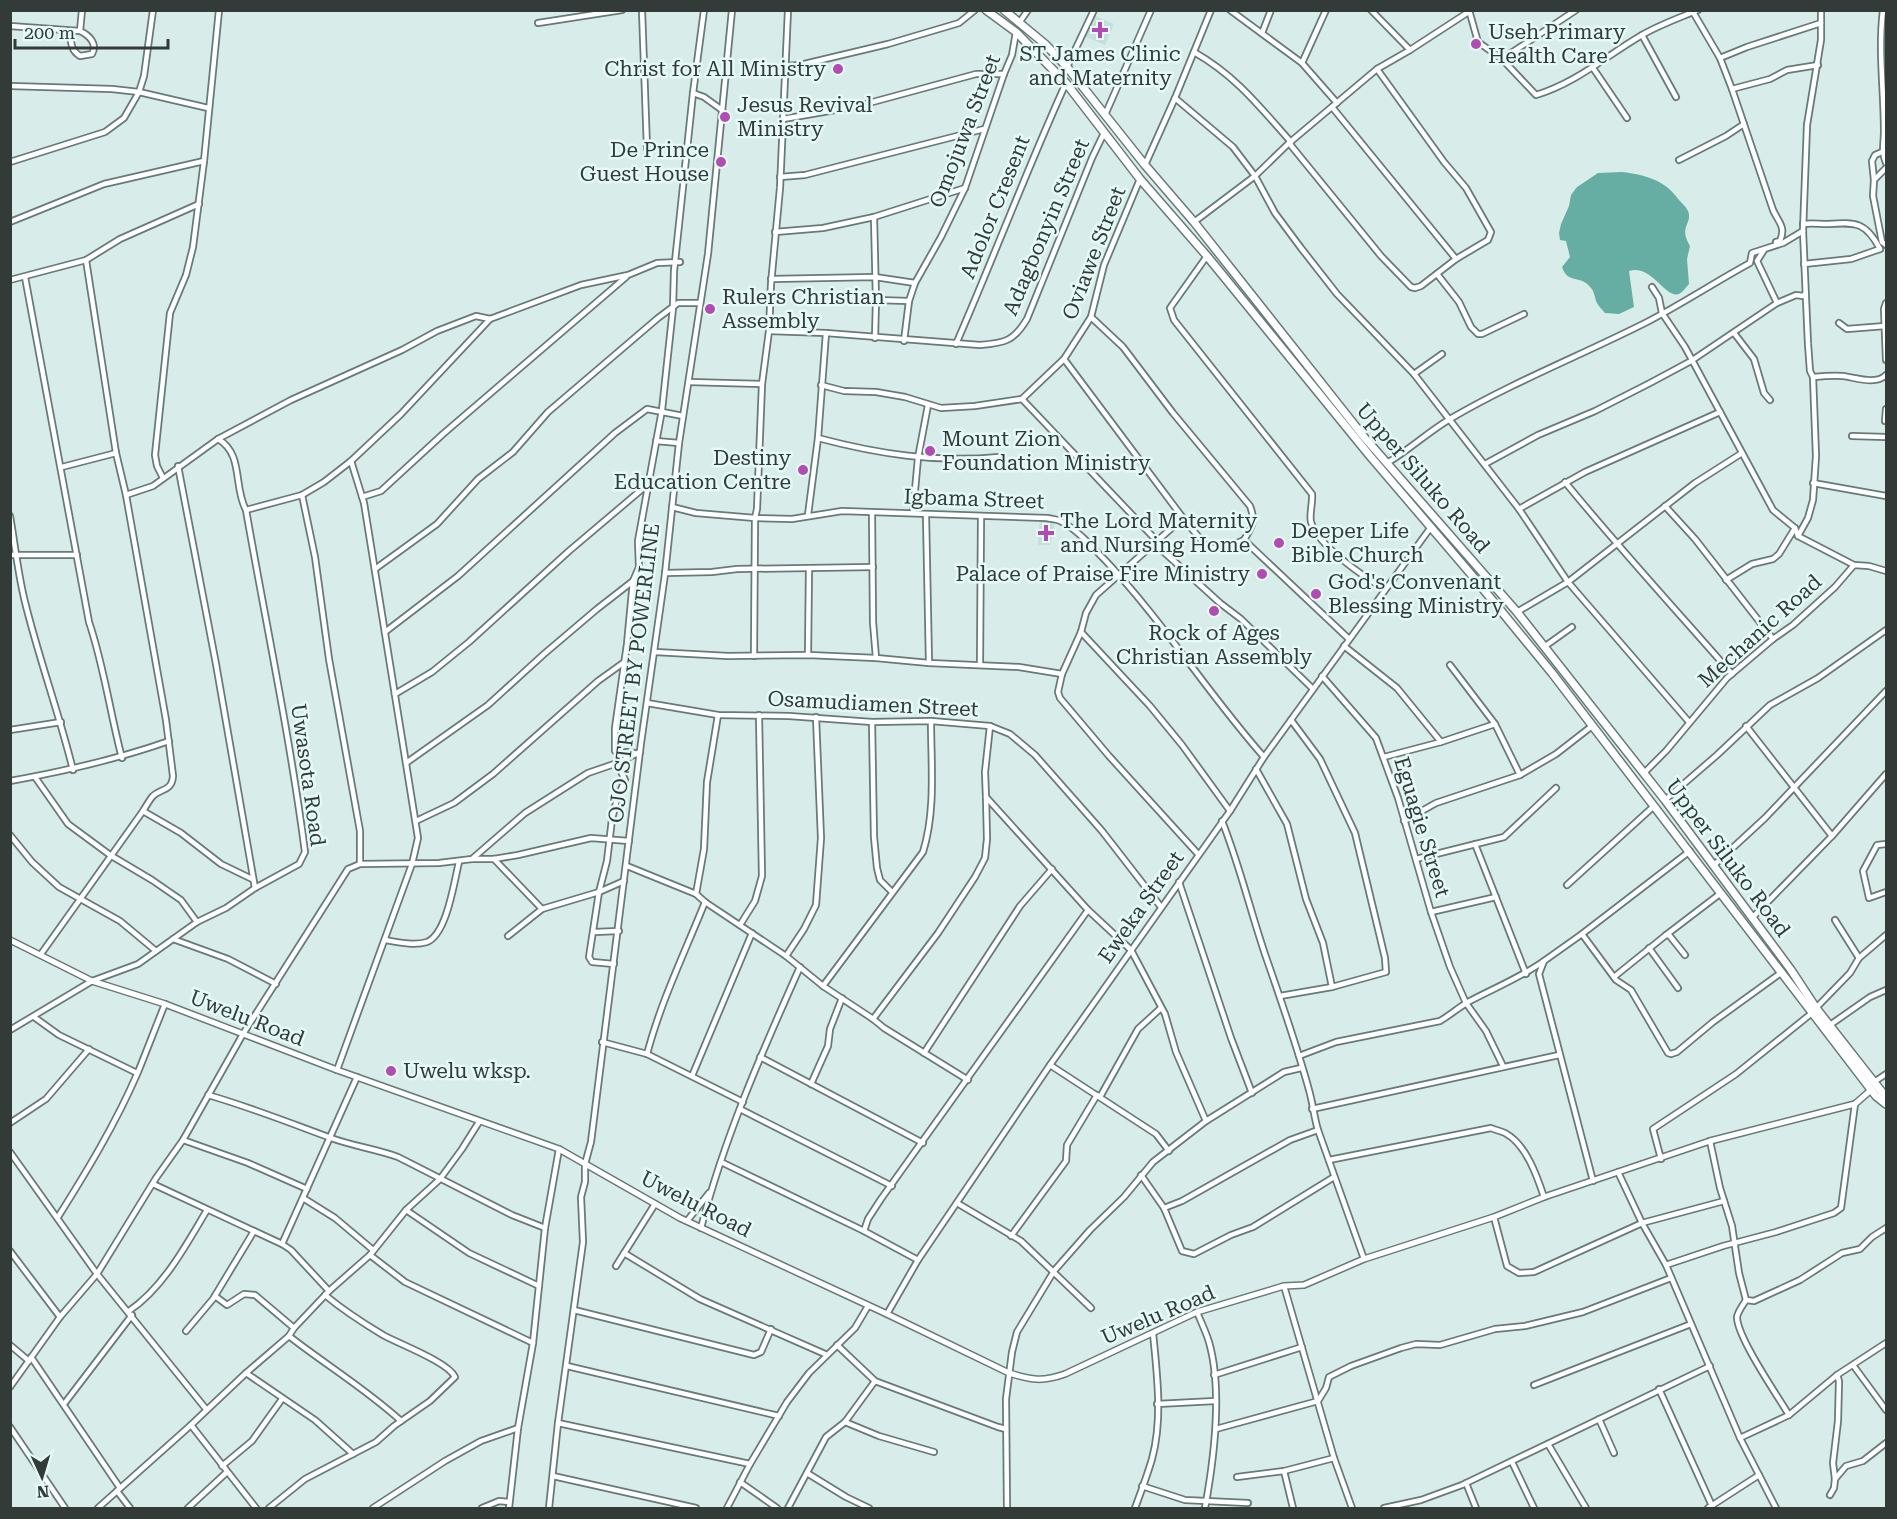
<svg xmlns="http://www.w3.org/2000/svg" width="1897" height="1519" font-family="'Roboto Serif',serif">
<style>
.built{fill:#c3e0db}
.water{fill:#66ada3}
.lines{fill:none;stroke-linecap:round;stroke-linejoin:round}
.minor-casing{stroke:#677a77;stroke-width:8}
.tertiary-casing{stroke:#677a77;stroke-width:8}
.primary-casing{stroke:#677a77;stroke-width:10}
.minor{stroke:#fff;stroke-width:4.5}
.tertiary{stroke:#fff;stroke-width:5}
.primary{stroke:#fff;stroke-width:7}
.poi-dot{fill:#b14db2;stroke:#e5faf6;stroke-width:2}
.labels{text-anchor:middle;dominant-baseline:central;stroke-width:5;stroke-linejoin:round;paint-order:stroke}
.poi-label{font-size:21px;fill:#333b39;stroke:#e5faf6;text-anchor:start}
.street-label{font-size:21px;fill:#333b39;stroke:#e5faf6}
</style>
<rect width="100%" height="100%" fill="#d8ede9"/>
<g class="built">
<path d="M1095,16L1114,24L1105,45L1086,37Z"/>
<path d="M1040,519L1055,522L1050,545H1038Z"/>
</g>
<path class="water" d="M1622,172C1646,175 1665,180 1679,200C1682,203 1686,207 1688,211C1693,224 1678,226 1690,246L1687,259L1689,284C1686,287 1683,292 1679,294C1665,299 1652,264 1629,271L1634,307L1619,314L1605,313C1602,309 1598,306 1596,301C1595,297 1594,291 1591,288C1581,274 1568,285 1562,267L1570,257L1566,241L1560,240L1559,233L1561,224L1569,206L1571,195L1577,187L1598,173Z"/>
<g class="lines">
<g class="minor-casing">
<g id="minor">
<path d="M642,10L647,148"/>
<path d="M1230,10L1302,63L1337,103"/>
<path d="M1371,10L1410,50L1470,11"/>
<path d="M1469,10L1478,42L1502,59L1536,95C1576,83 1606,56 1642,35C1659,25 1679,18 1698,10"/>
<path d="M1883,10C1878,51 1884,91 1884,131C1884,144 1881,151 1886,163"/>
<path d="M1693,12L1720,58L1732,89L1773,210C1779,223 1786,227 1780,241L1776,242"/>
<path d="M538,23L622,10"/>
<path d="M1019,23L1028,10"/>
<path d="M10,26L80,31L82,10"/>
<path d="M70,31C71,41 70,50 80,56L92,54C98,44 89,35 80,31"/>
<path d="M1262,33L1271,10"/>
<path d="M1642,35L1676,97"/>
<path d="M1194,52C1236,76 1259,106 1291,142"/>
<path d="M1720,58L1747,47L1821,23"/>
<path d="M1502,59L1576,10"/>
<path d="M1302,63L1326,10"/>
<path d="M785,66L800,65L888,44L959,23L975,10"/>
<path d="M1067,67L1094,10"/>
<path d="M1593,68L1627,118"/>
<path d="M10,86L112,89L139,92L208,108"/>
<path d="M1732,89L1770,79L1787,70L1818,65"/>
<path d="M693,93L704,97L722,110"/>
<path d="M1175,98L1233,147L1255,176L1275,213L1301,248L1337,294L1414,374L1519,509L1568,582L1689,722"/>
<path d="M1332,107L1456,259"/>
<path d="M1105,115L1151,10"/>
<path d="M783,119L858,106L976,74H1004"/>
<path d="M1289,143L1381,256L1411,287L1415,288L1421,286L1456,259L1488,240L1491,232L1466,188L1444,162L1377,69"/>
<path d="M1679,160L1726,136L1744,124"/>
<path d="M10,162L105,132L124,118L139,92L144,76L153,10"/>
<path d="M1145,165L1175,98L1211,10"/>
<path d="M1886,168L1874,180L1873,196L1882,242L1886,245"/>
<path d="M780,177L805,175L984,129"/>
<path d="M1874,180L1872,161L1875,155L1882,152"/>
<path d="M874,217L876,300"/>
<path d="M10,222L104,184L204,161"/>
<path d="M1194,222L1255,176L1289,143L1377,69L1410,50"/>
<path d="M1803,224C1811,223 1819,224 1828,224C1856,222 1866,222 1880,249"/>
<path d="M775,232L823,228L874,217L965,188"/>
<path d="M1764,250L1757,261L1777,303"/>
<path d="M1207,256L1170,308L1174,320L1312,494C1313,503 1309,514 1311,522C1318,546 1364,577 1385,589"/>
<path d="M86,260L116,453L126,495L166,720L173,776C172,792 160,788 152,797C149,801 146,806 143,811"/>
<path d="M1804,264L1851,259L1880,249"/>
<path d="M1437,274L1459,302L1471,327L1478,334H1482L1524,314"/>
<path d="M25,277L89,622C104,666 110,713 122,758"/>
<path d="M771,279L875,277L915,283"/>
<path d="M10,280L86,260L120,239L199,204"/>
<path d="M1652,287L1659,298L1662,313L1685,347L1773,510L1795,528L1798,536L1854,565"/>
<path d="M1886,303L1884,309L1886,360"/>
<path d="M1091,317L1123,347L1173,413L1250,506C1256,521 1252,527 1244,540"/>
<path d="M1839,323L1847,329L1885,326"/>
<path d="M769,331L826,333L980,345C1005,343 1014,341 1027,319L1092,158L1104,133"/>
<path d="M1734,333L1754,359L1764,393L1770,400"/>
<path d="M875,338L876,300L909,301"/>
<path d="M904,341L909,301L915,283L941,237L965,188L1004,74L1012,55L1016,32"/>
<path d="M956,344C994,257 1027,169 1066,83"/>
<path d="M1064,359L1183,518L1206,546C1218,552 1232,545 1244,540L1349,639"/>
<path d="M1414,374L1442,354"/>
<path d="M1813,377C1823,376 1834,375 1843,376C1857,378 1876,385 1886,375"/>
<path d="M689,382L762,384"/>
<path d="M821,385L844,391L876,392L905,397L941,408L975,406L1022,399L1064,359L1091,317L1104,265L1140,179"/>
<path d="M1022,399L1156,540"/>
<path d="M1885,421L1886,409"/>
<path d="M1852,436L1886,437"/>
<path d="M818,438C878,454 937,463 999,457"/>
<path d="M656,441L679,443"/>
<path d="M1387,463C1409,450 1428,432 1450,419C1513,382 1582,355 1647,322C1682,304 1715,282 1750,263L1752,253L1783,243L1803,231"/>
<path d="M1485,464L1538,435L1595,411L1650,383L1691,361L1777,303L1796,295L1803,296L1805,294"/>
<path d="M178,466L216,664L255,888"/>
<path d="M62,467L116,453"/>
<path d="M163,478L157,466L155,455L170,313L186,275L193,247L204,161L219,10"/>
<path d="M1565,482C1619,548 1676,610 1732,674"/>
<path d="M1813,483L1886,496"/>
<path d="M126,495L153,486L218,439L291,400L402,350L437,331L476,316L490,319L581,285L628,275L657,263L680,262"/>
<path d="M302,495L315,557L329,659L360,831V864"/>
<path d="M362,497L381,491L443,434L626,277"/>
<path d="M1665,506L1695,539L1773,639"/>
<path d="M672,507L696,513L755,518L792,519L842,511L1047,518C1051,519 1056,519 1060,521C1077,529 1092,547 1105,560C1163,621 1208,694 1264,757"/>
<path d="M1519,509L1585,472L1720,412"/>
<path d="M246,510L302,495L324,482L351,461L401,414L490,319"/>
<path d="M913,512L918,458L928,405"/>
<path d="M872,513L873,622L876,658"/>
<path d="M808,515L818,438L826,333"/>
<path d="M926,515L929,663"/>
<path d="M10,516C15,545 18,574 25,602C39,659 59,713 73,770"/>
<path d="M1183,518L1096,595L1086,613L1081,632L1062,674L1058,692L1060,698L1109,756L1198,854"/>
<path d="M1798,536L1808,518L1813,500L1816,456L1813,377L1810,371L1808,344L1803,231L1807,125L1821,40V10"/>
<path d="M1154,543L1220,603L1241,619L1313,689"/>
<path d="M10,555H77"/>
<path d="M375,569L437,524L478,479L513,452L548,412L658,318L678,303H700"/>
<path d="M665,573L712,572L737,569L873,567"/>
<path d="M1726,580L1752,564L1773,559L1779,554L1795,528"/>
<path d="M1517,612L1568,582L1695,483L1742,453"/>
<path d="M385,632L458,576L615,433L647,409L683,416"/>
<path d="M1081,632L1150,706L1182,745L1230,811"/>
<path d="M1344,646L1397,688L1441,742"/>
<path d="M1544,647L1572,627"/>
<path d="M655,652L728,656L808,655L876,658L929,663L1019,667L1062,674"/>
<path d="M808,655L809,568"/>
<path d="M754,656L755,518L757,509L762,384L769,331L771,284L780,188L788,10"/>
<path d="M980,664L981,517"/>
<path d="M1450,665L1495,724L1520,775"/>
<path d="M1322,676L1376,738L1398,798L1431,912L1450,967L1466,1003L1486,1031L1503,1066"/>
<path d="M395,694L432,672L469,642L569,551L647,485"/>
<path d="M647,703L718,715L789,716L872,722L931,721L990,726L1010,734L1035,755L1102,831L1161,907"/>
<path d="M872,722L874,837L877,868L880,880L892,892"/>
<path d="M990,726L985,772L986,797L1088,910L1131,950L1165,1014L1176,1052L1206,1121"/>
<path d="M1746,726L1832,836"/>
<path d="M10,730L61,722"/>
<path d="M636,754C630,749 622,755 615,751V728L627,644L633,581L639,567L638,541L662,410L673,308L674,271L693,93L704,10"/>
<path d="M1384,757L1441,742L1495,724"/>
<path d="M406,763L488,705L544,654L597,609L633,581"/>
<path d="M1256,769L1287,824L1306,899L1323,943L1332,987"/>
<path d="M1644,773L1666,751L1727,678L1773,639L1793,625L1835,587L1854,565L1869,566L1886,571"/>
<path d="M35,777L68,824L110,855L152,880L181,900L197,922"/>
<path d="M10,781C66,771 115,760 169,741"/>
<path d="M1665,800L1717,755L1770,705L1818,678L1886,630"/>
<path d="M416,821L454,803L493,774L598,681L623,663"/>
<path d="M1222,821C1240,866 1251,914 1267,960C1282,1003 1297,1046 1309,1090C1313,1104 1314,1117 1318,1130L1364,1259"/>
<path d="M1404,821L1436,803L1520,775L1556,754L1592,726"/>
<path d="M10,835L32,862L59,887L120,921L156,951"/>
<path d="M1475,844L1526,974"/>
<path d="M1886,844L1877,845L1863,871L1869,898L1886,892"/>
<path d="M472,859H494L518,855L591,838L629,841"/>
<path d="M494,859L542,909"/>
<path d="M1416,859L1504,837L1556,788"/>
<path d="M627,866L696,894L705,902L786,956L823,986L873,1019L884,1028L968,1080"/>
<path d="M1713,866L1765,818L1886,691"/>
<path d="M1179,882L1231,1038L1252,1093"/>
<path d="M1567,885L1654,806"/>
<path d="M696,894L704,849L707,782L718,715"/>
<path d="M1431,912L1496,897"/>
<path d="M1752,918L1832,836L1886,774"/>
<path d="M1835,920L1859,958"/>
<path d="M740,925L755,901L762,876L759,715"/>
<path d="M594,932L619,931"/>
<path d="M1582,934L1616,980L1631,990L1668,1053L1671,1054L1677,1052L1713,1022L1782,972"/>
<path d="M1666,935L1721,893"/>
<path d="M508,936L542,909L599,892L624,881"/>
<path d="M173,939L228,959L276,984"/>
<path d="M385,940C397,942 414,946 427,942C447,934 454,882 459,862"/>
<path d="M1649,948L1678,988"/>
<path d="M41,954L143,811L181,833L221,864L252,879"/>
<path d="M786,956L804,929L816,905L821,838L816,717"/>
<path d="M614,964L592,962L589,957L599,892L607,861L612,819L617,799L625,780L617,763"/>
<path d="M1614,977L1666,935H1669L1685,955"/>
<path d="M823,986L923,852C936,810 931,764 931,721"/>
<path d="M1280,996L1332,987L1386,972L1385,958L1355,833L1320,759L1291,720"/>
<path d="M1816,1008L1850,973L1859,958L1886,935"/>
<path d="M34,1017L59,1035L137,1073"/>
<path d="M873,1019L938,933L975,877L985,858L987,839L986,797"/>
<path d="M1830,1025L1870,997L1886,990"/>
<path d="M10,1030L92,981L138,964L197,922L226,908L255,888L299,864L305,852C290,737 266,624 246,510C233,487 244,454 218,439"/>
<path d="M602,1042L647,1054L743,1102"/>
<path d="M924,1053L1020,906L1052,869"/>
<path d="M647,1054C661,1001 685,952 705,902"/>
<path d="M1299,1056L1336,1042L1440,1021C1450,1015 1458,1008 1468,1002C1494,988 1520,978 1544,961"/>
<path d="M760,1057L923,1143"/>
<path d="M1050,1065L1156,1134L1169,1151"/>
<path d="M337,1070L412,864L418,838L364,503L351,461"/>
<path d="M692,1076L752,933"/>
<path d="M1874,1082L1886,1074"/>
<path d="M811,1084L828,1046L830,1029L842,998"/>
<path d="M208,1095C250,1107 290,1123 331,1138C353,1146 376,1149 398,1157L512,1215L545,1228"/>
<path d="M1100,1097L1138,1029L1161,1008"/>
<path d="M740,1109L892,1186"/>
<path d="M1312,1109L1559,1055"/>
<path d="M10,1123L46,1099L89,1049"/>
<path d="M183,1140L248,1163L307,1189"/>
<path d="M1710,1141L1720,1188L1732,1226L1739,1273L1746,1300L1754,1301L1800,1280L1842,1253L1860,1249L1872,1237L1886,1228"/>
<path d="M10,1152L97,1274L206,1409"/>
<path d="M1661,1159L1653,1129L1736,1074L1812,1013"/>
<path d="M1329,1160L1491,1128C1495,1130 1501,1131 1505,1133C1526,1144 1537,1176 1544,1197"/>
<path d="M721,1162L864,1231L868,1219L881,1199L1088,910"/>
<path d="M1618,1172L1642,1223L1666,1265L1740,1438L1776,1508"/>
<path d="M1141,1175L1164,1208L1182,1251L1194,1254L1231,1235L1253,1227L1334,1177"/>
<path d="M1593,1181L1539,974L1544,961L1582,934L1690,851"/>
<path d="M153,1184L282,1244L291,1250L329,1291"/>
<path d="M303,1198L335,1218L373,1250"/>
<path d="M957,1203L1021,1241L1091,1308"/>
<path d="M1164,1208L1182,1201L1290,1140L1318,1130"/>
<path d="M406,1210L469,1253L539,1286"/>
<path d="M58,1217C87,1171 116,1123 138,1072C147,1050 156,1026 165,1004"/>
<path d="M1494,1217L1507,1266L1519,1273L1534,1272L1642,1223L1724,1201"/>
<path d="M687,1221L709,1193"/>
<path d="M701,1228C724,1138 762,1052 800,967"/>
<path d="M864,1231L918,1260"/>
<path d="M1011,1236L1066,1161L1067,1145L1097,1095"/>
<path d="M282,1244L357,1077"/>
<path d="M10,1251L60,1317"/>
<path d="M624,1253L700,1299L825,1354"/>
<path d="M370,1255L405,1282L533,1343"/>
<path d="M1666,1265L1723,1246L1776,1232L1834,1213L1841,1208L1855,1104"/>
<path d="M616,1266L655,1204"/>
<path d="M1284,1286L1334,1458L1352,1508"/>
<path d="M215,1296L227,1305L244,1294L255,1295L294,1328"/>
<path d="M1746,1300C1743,1305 1738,1311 1737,1317C1737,1337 1777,1395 1789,1415"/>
<path d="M574,1310L754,1355L761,1352L771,1329"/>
<path d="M129,1311C164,1287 186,1245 207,1210"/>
<path d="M1197,1312C1201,1322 1206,1332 1209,1342C1223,1391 1214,1459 1205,1508"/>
<path d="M887,1314L918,1260L1050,1065L1230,811L1264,757L1431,527"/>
<path d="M186,1331L213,1299L254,1231"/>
<path d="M289,1336C326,1365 366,1389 401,1421"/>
<path d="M10,1345L29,1361"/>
<path d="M837,1345L875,1381L998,1427L1006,1429"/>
<path d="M31,1357L120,1488"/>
<path d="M1853,1365L1886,1410"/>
<path d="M567,1366L779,1416"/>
<path d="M246,1373L315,1420L353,1454"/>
<path d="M1214,1375L1302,1347"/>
<path d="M1534,1385L1691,1324"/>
<path d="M10,1387L60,1317L97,1274L156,1178L183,1140L243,1034L348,869L360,864L439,863L472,859L525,813L588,773L617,763L640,752"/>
<path d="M1659,1389L1713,1508"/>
<path d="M64,1404L132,1315"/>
<path d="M1157,1404L1215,1401"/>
<path d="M1599,1419L1614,1453"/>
<path d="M845,1422L879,1436L934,1452"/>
<path d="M558,1423L750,1464"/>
<path d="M10,1427L65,1508"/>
<path d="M1216,1429L1318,1401L1326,1388L1329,1377L1351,1366L1401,1348L1416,1344L1440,1345L1495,1329L1525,1326L1583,1312L1671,1278"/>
<path d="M1740,1438L1789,1415L1837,1375L1886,1343"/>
<path d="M1548,1444L1586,1508"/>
<path d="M1512,1462L1534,1508"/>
<path d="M222,1466L252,1441L282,1399"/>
<path d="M1284,1471L1293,1508"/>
<path d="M807,1473L846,1497L869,1508"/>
<path d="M553,1476L696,1508"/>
<path d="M1237,1477L1284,1471L1334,1458"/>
<path d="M1835,1479L1846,1466L1863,1461L1886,1443"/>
<path d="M740,1482L777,1508"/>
<path d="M1466,1483L1476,1508"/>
<path d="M1142,1486L1185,1500L1248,1503"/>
<path d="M117,1491L130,1508"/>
<path d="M1830,1495L1834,1488L1835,1479L1833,1463L1838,1421L1839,1381L1837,1375"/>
<path d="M98,1508L191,1425"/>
<path d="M188,1508L227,1472"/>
<path d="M256,1508L191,1425L246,1373L289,1336L294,1328L329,1291L370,1255L406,1210L440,1179L462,1149L479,1122"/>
<path d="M269,1508L305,1479L376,1442L394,1426L430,1401L455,1377C448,1362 399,1344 383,1335C363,1323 343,1310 325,1295"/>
<path d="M373,1508L445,1461L481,1441L518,1428"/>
<path d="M482,1508L499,1501L509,1502"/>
<path d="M509,1508L518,1428L533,1343L545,1228L559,1149"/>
<path d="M549,1508L558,1423L583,1242L581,1197L585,1182V1164L591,1142L641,743L665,574L679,443L708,254L732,10"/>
<path d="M727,1508L750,1464L787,1402L809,1373L855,1328L868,1306"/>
<path d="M788,1508L826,1437L845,1422L875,1381"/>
<path d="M1007,1508L1006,1399L1012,1352L1017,1332L1054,1271L1090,1230L1124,1197L1153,1162L1206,1121L1284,1072L1301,1068"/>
<path d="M1135,1508C1141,1492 1147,1476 1152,1459C1163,1419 1157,1374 1153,1333"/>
<path d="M1384,1508L1421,1500L1462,1485L1710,1366"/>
<path d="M1708,1508L1759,1475"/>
</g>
</g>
<g class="tertiary-casing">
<path id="tertiary" d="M10,940L92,981L165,1004L337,1070L559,1149L680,1218L887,1314L1009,1373C1032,1380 1042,1382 1065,1374L1197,1312L1284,1286L1304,1285L1364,1259L1494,1217L1544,1197L1710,1141L1855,1104L1871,1090"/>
</g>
<g class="primary-casing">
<g id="primary">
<path d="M986,10L1016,32L1066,83L1140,179L1207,256L1370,456L1470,573L1552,673L1876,1096L1886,1104"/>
<path d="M1004,10L1045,44L1067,67L1145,165L1194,222L1364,437L1517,612L1665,800L1791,970L1816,1008L1874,1082L1882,1092L1883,1100"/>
</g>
</g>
<use href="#minor" class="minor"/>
<use href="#tertiary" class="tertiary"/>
<use href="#primary" class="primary"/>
</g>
<g class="poi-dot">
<path d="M1097 21h6v6h6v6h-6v6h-6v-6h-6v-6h6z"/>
<circle cx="1476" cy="44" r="6"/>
<circle cx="838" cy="69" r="6"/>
<circle cx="725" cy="117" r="6"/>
<circle cx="721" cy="162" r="6"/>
<circle cx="710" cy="309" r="6"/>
<circle cx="930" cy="451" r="6"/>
<circle cx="803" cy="470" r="6"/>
<path d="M1043 524h6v6h6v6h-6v6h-6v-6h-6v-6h6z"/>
<circle cx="1279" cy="543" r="6"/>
<circle cx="1262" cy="574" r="6"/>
<circle cx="1316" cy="594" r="6"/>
<circle cx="1214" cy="611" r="6"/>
<circle cx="391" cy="1071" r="6"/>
</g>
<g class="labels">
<g class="poi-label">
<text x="1488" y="32">Useh Primary<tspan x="1488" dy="24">Health Care</tspan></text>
<text x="1100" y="54" text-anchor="middle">ST James Clinic<tspan x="1100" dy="24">and Maternity</tspan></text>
<text x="826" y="69" text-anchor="end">Christ for All Ministry</text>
<text x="737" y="105">Jesus Revival<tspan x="737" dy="24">Ministry</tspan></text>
<text x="709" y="150" text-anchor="end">De Prince<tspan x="709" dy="24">Guest House</tspan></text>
<text x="722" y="297">Rulers Christian<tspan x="722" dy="24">Assembly</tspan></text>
<text x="942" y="439">Mount Zion<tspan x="942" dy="24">Foundation Ministry</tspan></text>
<text x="791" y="458" text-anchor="end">Destiny<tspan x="791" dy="24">Education Centre</tspan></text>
<text x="1060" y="521">The Lord Maternity<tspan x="1060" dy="24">and Nursing Home</tspan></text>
<text x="1291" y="531">Deeper Life<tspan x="1291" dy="24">Bible Church</tspan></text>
<text x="1250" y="574" text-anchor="end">Palace of Praise Fire Ministry</text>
<text x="1328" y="582">God's Convenant<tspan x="1328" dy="24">Blessing Ministry</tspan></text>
<text x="1214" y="633" text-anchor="middle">Rock of Ages<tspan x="1214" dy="24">Christian Assembly</tspan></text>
<text x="403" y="1071">Uwelu wksp.</text>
</g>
<g class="street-label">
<text transform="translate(965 131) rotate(-69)">Omojuwa Street</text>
<text transform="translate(995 207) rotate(-68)">Adolor Cresent</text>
<text transform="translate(1046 227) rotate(-67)">Adagbonyin Street</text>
<text transform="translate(1094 253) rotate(-69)">Oviawe Street</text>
<text transform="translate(1423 478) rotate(49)">Upper Siluko Road</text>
<text transform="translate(974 499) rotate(2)">Igbama Street</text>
<text transform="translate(1760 631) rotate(-42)">Mechanic Road</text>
<text transform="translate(634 673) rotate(-83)">OJO STREET BY POWERLINE</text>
<text transform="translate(873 704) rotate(3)">Osamudiamen Street</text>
<text transform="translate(308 775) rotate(82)">Uwasota Road</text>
<text transform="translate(1422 827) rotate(73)">Eguagie Street</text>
<text transform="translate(1728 858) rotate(53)">Upper Siluko Road</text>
<text transform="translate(1141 907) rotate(-55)">Eweka Street</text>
<text transform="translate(247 1018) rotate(21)">Uwelu Road</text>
<text transform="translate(696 1204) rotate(27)">Uwelu Road</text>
<text transform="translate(1158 1315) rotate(-23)">Uwelu Road</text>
</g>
</g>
<rect width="1897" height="1519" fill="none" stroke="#333b39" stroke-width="24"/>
<g transform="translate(42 1477) rotate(176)" stroke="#e5faf6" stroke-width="4.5" paint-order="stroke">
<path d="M0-4.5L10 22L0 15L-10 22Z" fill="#333b39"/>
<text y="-9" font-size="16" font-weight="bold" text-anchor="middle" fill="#333b39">N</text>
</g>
<path d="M15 39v9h153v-9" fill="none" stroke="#333b39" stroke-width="3"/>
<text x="24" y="39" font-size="18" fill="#333b39" stroke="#e5faf6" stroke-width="4.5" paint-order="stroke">200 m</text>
</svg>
